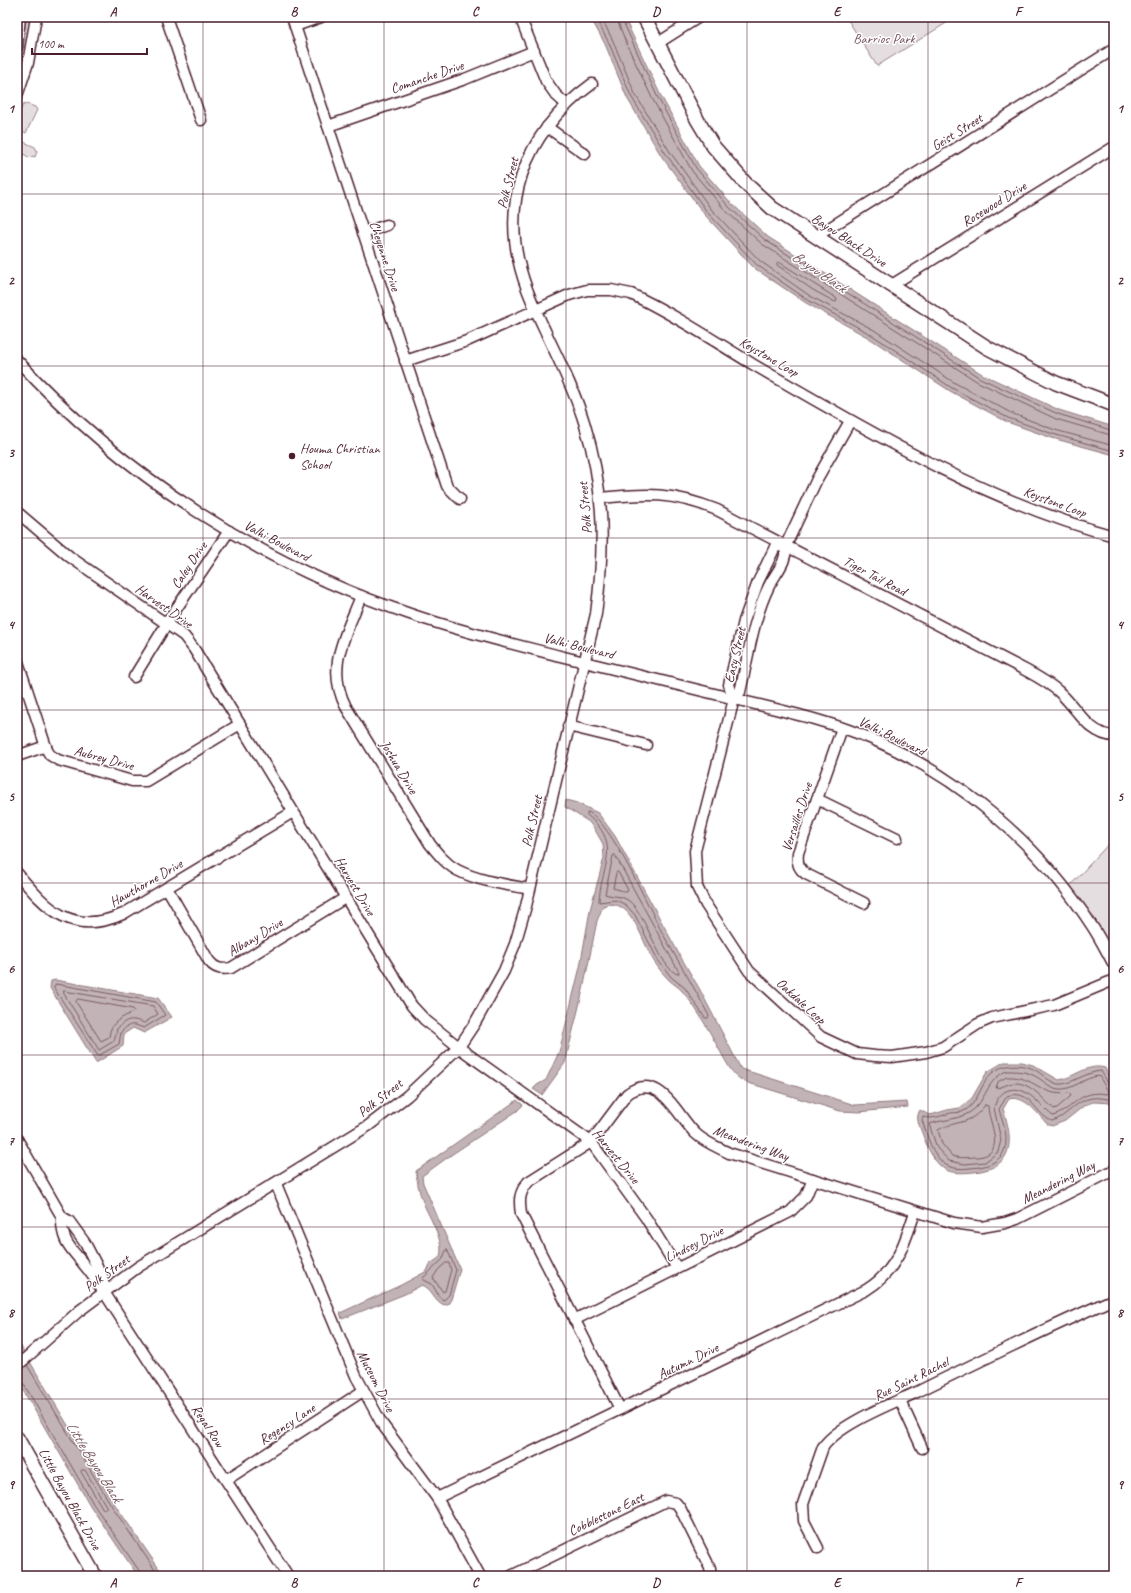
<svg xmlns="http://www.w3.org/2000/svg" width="1131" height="1593" font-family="Caveat,sans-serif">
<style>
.green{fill:#e5dee0;stroke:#987e86}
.water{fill:#c1b3b6;stroke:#91787e}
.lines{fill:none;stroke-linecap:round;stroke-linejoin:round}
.shore{stroke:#7a5a63;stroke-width:1}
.minor-casing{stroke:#4a1f2b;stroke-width:13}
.major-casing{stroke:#4a1f2b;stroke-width:16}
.minor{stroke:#fff;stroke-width:10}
.major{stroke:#fff;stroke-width:13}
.grid{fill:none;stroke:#4a1f2b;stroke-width:1;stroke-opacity:0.55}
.poi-dot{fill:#4a1f2b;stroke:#fff;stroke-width:1.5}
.labels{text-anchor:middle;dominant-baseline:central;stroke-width:3;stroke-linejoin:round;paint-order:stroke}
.park-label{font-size:14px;fill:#714f58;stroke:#fff}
.street-label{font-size:14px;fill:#4a1f2b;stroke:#fff}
.poi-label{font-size:14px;fill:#4a1f2b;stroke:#fff;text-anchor:start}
.water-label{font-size:15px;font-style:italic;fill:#74535c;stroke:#fff}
.neatline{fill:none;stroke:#4a1f2b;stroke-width:1.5}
.grid-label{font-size:13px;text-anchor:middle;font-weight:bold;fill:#4a1f2b}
</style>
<rect width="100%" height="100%" fill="#fff"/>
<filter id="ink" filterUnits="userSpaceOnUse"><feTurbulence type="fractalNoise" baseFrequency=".025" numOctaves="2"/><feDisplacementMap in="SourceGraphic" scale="8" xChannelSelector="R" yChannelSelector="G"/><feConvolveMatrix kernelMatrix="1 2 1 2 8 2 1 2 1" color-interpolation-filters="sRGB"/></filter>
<g filter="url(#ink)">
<g class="green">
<path d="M27,17H34L17,92V68Z"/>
<path d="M846,17H956L877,66Z"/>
<path d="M27,104L35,107L37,110L26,133L17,129V119L23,105Z"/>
<path d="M17,139L35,147L37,151L35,157L32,156L30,158L17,150Z"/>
<path d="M1114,838V969L1067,889Z"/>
</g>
<g class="water">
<path d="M590,17H624L660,94L699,166L731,203L768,237L982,374L1059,410L1114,427V455L1052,438L1007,422L950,391L869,338L806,303L754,268L704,214L662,157L627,98L605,44Z"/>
<path d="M566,800L577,803L598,813L615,836L679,954L699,988L741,1069L855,1105L907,1102L908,1107L859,1112L840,1111L745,1082C735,1077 730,1069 725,1060C712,1037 700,1012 683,992C679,987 673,984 669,980C664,975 659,969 655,963C643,946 632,894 603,906L597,921L583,990L565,1063L542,1095L533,1089L537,1085L546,1080L559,1052L580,967L590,910L604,858L603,844L595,830L589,822L565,807Z"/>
<path d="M55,980L158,998L172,1017L144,1033L133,1028L124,1034L123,1046L96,1063L50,988L51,981Z"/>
<path d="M1004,1062H1022L1033,1065L1059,1080C1075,1077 1088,1063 1105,1068L1114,1086V1103L1093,1102L1085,1105L1065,1121L1052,1126L1047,1124C1037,1113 1025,1095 1009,1099L1003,1109C1014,1141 1014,1168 974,1172C965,1173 952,1174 944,1169C932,1160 927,1146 922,1133C919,1125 915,1118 920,1110L929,1115L934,1114L947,1110L960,1108L972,1098L987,1072Z"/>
<path d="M517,1100L523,1105L517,1111L451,1155L422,1176L423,1183L460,1269L450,1303L444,1305C433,1300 433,1289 422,1285L405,1294L342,1319L340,1313L401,1285L427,1271L430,1264L439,1258C447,1244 428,1216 423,1202C419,1192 417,1182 416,1171Z"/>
<path d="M17,1340L116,1506L164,1576H138L91,1507L17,1380Z"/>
</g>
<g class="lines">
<g class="shore">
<path d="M595,17L609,43L631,96L666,154L707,212L757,265L808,300L872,335L952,388L1008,418L1053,434L1114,451"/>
<path d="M601,17L613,41L635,94L670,152L711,209L760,261L810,296L874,330L955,383L1011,413L1055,430L1114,446"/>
<path d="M616,17L627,45L652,98L692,171L725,210L762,244L978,382L1056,419L1114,436"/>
<path d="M621,17L657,96L696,168L728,206L765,240L980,378L1058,414L1114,431"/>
<path d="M779,262L836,298L837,301L835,302L813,290L777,265V263Z"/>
<path d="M588,812C611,821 650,911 664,936C679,963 695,988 709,1016L708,1018H705L685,988L671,977L658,960L635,915L626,905L616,900L599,902C600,868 624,844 587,815Z"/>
<path d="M615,855L679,972L678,974C660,970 647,915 629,901C621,895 613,897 605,894L613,856Z"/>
<path d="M618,872L628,890L627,892L613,888L616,873Z"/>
<path d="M56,984L156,1002L165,1015L144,1028C132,1024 131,1022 121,1032L119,1044L98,1056L54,988Z"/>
<path d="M64,991L153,1006L158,1014L144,1023C131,1018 127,1018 117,1029L114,1041L99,1050L64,994Z"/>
<path d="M78,999L133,1009L134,1011C122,1019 111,1020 109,1037L101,1041L76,1002Z"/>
<path d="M1006,1071C1015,1071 1025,1071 1033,1075C1042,1079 1048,1087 1058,1089C1072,1091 1084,1077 1099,1076L1109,1093L1107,1094C1078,1089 1075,1109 1053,1116C1040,1107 1028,1085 1009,1090C1001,1092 996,1100 994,1108L1001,1140L998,1152L985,1162L965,1164L949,1161L937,1148L929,1124C942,1120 963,1119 973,1110C988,1097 985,1082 1006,1071Z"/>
<path d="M1007,1077C1035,1075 1041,1098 1069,1093L1071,1096L1057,1108L1054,1109C1043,1099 1030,1082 1014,1083C1008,1083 1002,1088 996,1088L998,1082Z"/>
<path d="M1114,1087L1109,1085L1101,1071C1085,1072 1069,1086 1058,1084C1050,1082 1044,1076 1037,1071C1026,1064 1008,1063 996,1070C980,1079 980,1105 962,1112C957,1113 952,1112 947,1114C938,1117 933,1119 923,1117L922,1120C927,1135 932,1156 946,1165C953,1169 963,1169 970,1168C989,1167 1006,1161 1006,1139C1006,1128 1001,1119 999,1109L1007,1096C1031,1088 1035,1115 1052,1121C1067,1117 1076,1100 1092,1098C1099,1097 1107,1099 1114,1100"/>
<path d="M985,1105L988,1106C988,1122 1008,1154 978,1157C969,1157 961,1159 952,1156L942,1144L938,1130C958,1119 969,1127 985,1105Z"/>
<path d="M447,1249L456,1270L449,1295L444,1300L440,1298L432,1284L422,1279L442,1260Z"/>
<path d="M446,1263H449L451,1270L445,1291L443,1292L433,1278L438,1270Z"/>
<path d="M27,1365L113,1508L159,1576"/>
<path d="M17,1379L22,1381L94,1505L140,1572L141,1576"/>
<path d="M82,1470H85L106,1506V1509H103L81,1472Z"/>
</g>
<g class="minor-casing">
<g id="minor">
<path d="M166,17L201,120"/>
<path d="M292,17L447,486L460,499"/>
<path d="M520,17L546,81L556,95L567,105"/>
<path d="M295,26L321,17"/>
<path d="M658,43L699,17"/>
<path d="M17,47L20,17"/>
<path d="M17,96L28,63L36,17"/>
<path d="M328,126L465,79L534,51"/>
<path d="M547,127L585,154"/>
<path d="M363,233L387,225"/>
<path d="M815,237L1114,49"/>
<path d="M890,286L1114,147"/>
<path d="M17,360C123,476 261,564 410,614C459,631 509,643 560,656C614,669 669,683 723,696C773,709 825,719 872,739C960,777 1040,845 1092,926C1100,938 1107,952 1114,965"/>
<path d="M405,361L467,341L569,295L587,290H611L631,294C674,314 714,341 754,365C870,432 984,501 1114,536"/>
<path d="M850,421L817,479L786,545C787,562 777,571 769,586C753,618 748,658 740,692L734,699L695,851L697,887L706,905L749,971L821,1037L857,1054L875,1056L892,1057L926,1052L943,1047L978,1024L992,1018L1054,1005L1114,980"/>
<path d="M600,498C647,493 673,492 717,510L1027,671C1038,677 1049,683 1058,691C1076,706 1088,735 1114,736"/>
<path d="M17,512L70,557L184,636L194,649L412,1006L425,1020L465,1052L591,1142L646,1218L677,1268"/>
<path d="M361,596C346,635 325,666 346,707L430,844C438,854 446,864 457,870C478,881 507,885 530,889"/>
<path d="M17,659L47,750L50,755L58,760L132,781H146L240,724"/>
<path d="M134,677L172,615L229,531"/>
<path d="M734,699L729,685L744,621L758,582L775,547L786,545"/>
<path d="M568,726L646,745"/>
<path d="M842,728L798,853C797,863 798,868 806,874L864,903"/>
<path d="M17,756L46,746"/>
<path d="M817,799L897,838"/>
<path d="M17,873C47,909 72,937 123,914L293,812"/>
<path d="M167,888L209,961C215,969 222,970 231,968L345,898"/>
<path d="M17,1139L62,1217L69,1221L85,1243L103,1278L104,1292"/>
<path d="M276,1184L356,1376L382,1424L437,1498L480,1576"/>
<path d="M62,1217C61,1242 71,1248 85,1266C92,1274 97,1283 104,1292L288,1576"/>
<path d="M574,1320L790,1212L806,1196L813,1179"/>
<path d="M17,1366L79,1311L138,1267L368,1126L407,1096L459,1047L475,1023L504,971L515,944L526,906L596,614C605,546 605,488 584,422C570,376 544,334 527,289C496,207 523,134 592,84"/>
<path d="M900,1400L922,1448"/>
<path d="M620,1409L521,1214C519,1200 519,1193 528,1182L591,1142L627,1094C659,1070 676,1114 695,1133C704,1142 717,1147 729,1153L954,1223L982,1227L1005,1223L1017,1219L1114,1170"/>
<path d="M226,1480L363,1391"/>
<path d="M437,1498L866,1290C896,1272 905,1243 915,1212"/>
<path d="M818,1548L804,1521L803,1504L823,1447C839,1424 891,1404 917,1392C982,1360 1047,1328 1114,1299"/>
<path d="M511,1576L666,1501L676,1503L680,1508L710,1568L711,1576"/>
</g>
</g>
<g class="major-casing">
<g id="major">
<path d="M644,17L698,121L713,146L746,184L772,208L988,348L1056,383L1114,405"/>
<path d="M17,1438L95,1576"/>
</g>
</g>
<use href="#minor" class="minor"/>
<use href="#major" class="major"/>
</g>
</g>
<path class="grid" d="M203,17V1576M384,17V1576M566,17V1576M747,17V1576M928,17V1576M17,194H1114M17,366H1114M17,538H1114M17,710H1114M17,883H1114M17,1055H1114M17,1227H1114M17,1399H1114"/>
<circle class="poi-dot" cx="292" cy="456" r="4"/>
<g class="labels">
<g class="park-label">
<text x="884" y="38">Barrios Park</text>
</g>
<g class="street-label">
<text transform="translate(427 77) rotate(-19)">Comanche Drive</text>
<text transform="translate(957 132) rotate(-32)">Geist Street</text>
<text transform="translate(508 183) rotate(-76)">Polk Street</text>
<text transform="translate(994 204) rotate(-32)">Rosewood Drive</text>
<text transform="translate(849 240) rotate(33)">Bayou Black Drive</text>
<text transform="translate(385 256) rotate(72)">Cheyenne Drive</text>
<text transform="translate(769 357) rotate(30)">Keystone Loop</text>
<text transform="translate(1055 502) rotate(20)">Keystone Loop</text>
<text transform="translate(585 508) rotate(-95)">Polk Street</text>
<text transform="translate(277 541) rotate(28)">Valhi Boulevard</text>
<text transform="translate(189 565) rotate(-56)">Caley Drive</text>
<text transform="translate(875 576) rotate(28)">Tiger Tail Road</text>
<text transform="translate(164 606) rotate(35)">Harvest Drive</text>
<text transform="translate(579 646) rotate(14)">Valhi Boulevard</text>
<text transform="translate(735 655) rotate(-77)">Easy Street</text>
<text transform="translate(892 736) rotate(26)">Valhi Boulevard</text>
<text transform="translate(104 758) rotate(15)">Aubrey Drive</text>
<text transform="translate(399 767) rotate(59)">Joshua Drive</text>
<text transform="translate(797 817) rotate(-72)">Versailles Drive</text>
<text transform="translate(532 821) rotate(-77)">Polk Street</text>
<text transform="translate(146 883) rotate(-30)">Hawthorne Drive</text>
<text transform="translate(355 886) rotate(59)">Harvest Drive</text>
<text transform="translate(255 937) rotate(-31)">Albany Drive</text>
<text transform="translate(801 1001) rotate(42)">Oakdale Loop</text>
<text transform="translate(380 1098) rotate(-38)">Polk Street</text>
<text transform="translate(751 1143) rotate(20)">Meandering Way</text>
<text transform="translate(616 1156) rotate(51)">Harvest Drive</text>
<text transform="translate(1058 1182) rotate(-27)">Meandering Way</text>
<text transform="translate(694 1244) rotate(-27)">Lindsey Drive</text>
<text transform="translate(107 1273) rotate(-36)">Polk Street</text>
<text transform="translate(688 1361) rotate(-26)">Autumn Drive</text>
<text transform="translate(911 1379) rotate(-26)">Rue Saint Rachel</text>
<text transform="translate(376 1381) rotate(63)">Museum Drive</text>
<text transform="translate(287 1424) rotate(-33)">Regency Lane</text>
<text transform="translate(208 1426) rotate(57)">Regal Row</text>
<text transform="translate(70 1499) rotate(61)">Little Bayou Black Drive</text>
<text transform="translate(606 1514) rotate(-26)">Cobblestone East</text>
</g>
<g class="poi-label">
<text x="300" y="448">Houma Christian<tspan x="300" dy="16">School</tspan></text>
</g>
<g class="water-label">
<text transform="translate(819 272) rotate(34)">Bayou Black</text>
<text transform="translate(94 1462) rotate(58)">Little Bayou Black</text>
</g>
</g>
<rect width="1131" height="1593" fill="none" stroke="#fff" stroke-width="44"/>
<path d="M32 48v6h115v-6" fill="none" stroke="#4a1f2b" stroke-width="2"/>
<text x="38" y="48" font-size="12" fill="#4a1f2b" stroke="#ffffff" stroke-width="3" paint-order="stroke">100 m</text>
<rect x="22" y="22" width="1087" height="1549" class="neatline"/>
<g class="grid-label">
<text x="113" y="16">A</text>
<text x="294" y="16">B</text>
<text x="475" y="16">C</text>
<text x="656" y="16">D</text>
<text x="837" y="16">E</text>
<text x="1018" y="16">F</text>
<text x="11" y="113">1</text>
<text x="1120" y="113">1</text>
<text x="11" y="285">2</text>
<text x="1120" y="285">2</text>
<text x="11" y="457">3</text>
<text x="1120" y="457">3</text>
<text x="11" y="629">4</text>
<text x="1120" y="629">4</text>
<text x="11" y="801">5</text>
<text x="1120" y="801">5</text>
<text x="11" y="973">6</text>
<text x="1120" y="973">6</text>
<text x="11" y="1145">7</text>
<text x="1120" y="1145">7</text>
<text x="11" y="1317">8</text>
<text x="1120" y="1317">8</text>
<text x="11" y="1489">9</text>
<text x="1120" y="1489">9</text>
<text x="113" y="1587">A</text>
<text x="294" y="1587">B</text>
<text x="475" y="1587">C</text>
<text x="656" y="1587">D</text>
<text x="837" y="1587">E</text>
<text x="1018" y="1587">F</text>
</g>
</svg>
